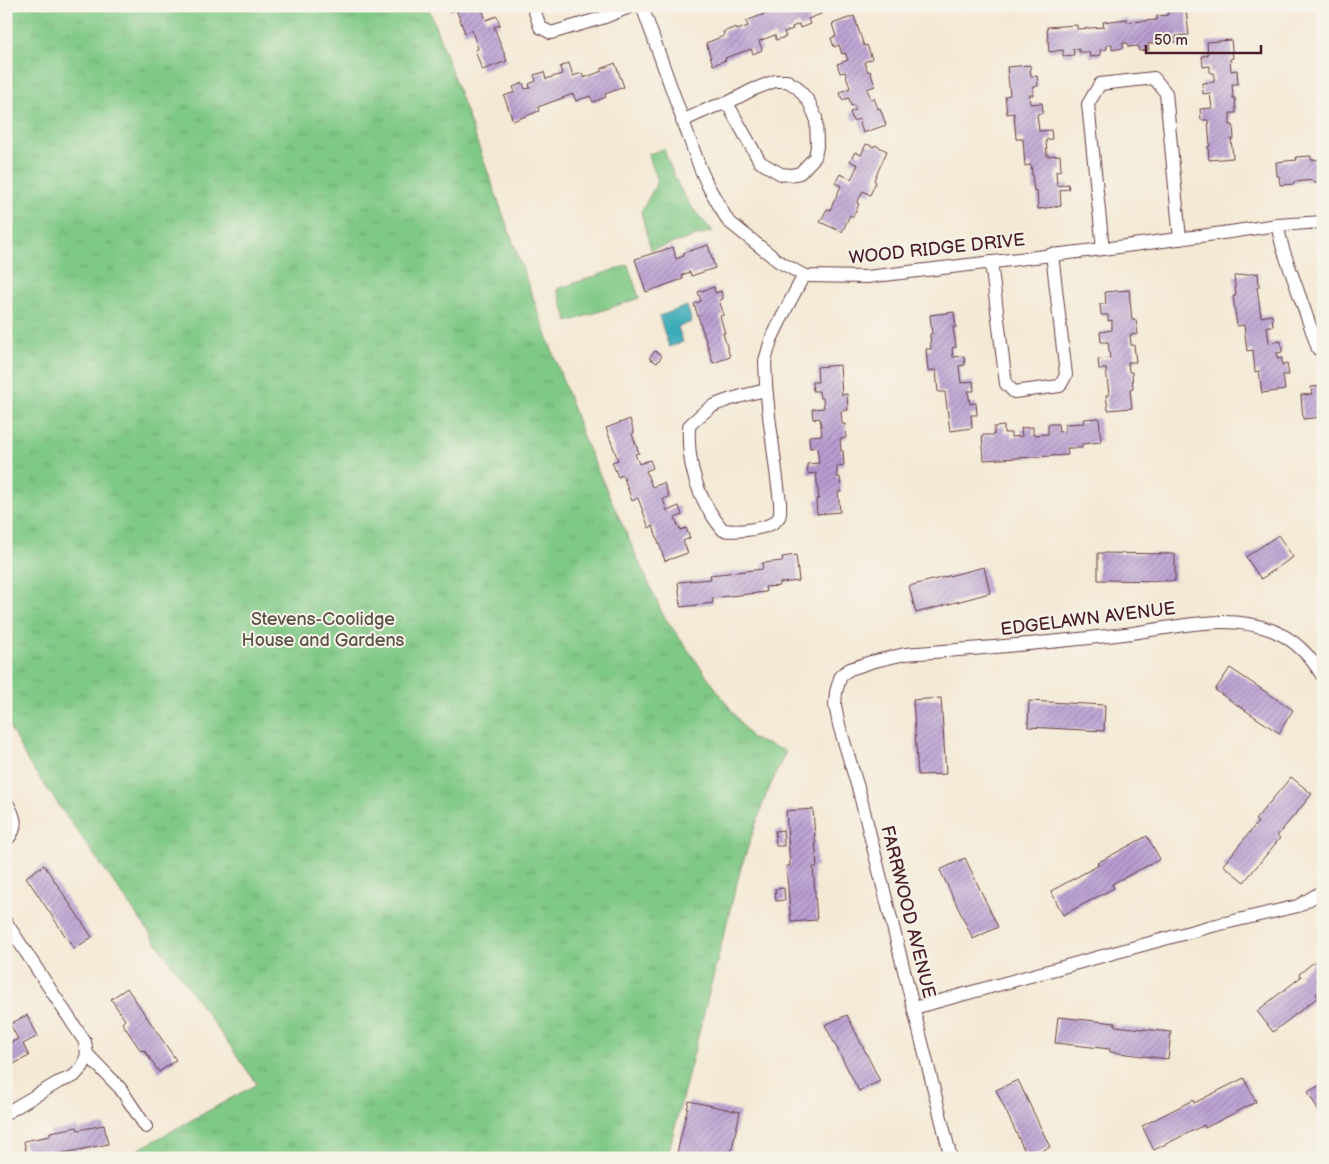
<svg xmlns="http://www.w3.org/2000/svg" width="1329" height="1164" font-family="'Balsamiq Sans',sans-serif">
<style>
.grass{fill:url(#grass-tufts);stroke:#647458}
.pitch{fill:#7fc986;stroke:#647458}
.water{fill:#3cacb9;stroke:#436672}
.building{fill:url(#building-hatch)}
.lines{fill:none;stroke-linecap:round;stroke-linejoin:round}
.minor-casing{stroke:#643d44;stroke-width:14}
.minor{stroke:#fff;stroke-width:12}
.labels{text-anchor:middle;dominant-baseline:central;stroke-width:4;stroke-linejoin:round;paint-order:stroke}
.street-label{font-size:18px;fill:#4a1f2b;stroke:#f7f3e8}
.park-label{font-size:18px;fill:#5a5246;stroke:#f7f3e8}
</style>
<defs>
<pattern id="grass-tufts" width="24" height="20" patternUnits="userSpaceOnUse" patternTransform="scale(1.25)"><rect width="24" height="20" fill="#7fc986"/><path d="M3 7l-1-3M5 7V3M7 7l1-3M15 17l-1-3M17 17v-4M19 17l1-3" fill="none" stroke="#6fac74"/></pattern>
<pattern id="building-hatch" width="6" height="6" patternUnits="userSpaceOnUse" patternTransform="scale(1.25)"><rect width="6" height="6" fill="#b89ed2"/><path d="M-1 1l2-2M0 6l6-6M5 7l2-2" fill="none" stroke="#9880ab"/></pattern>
</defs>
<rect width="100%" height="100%" fill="#f7f3e8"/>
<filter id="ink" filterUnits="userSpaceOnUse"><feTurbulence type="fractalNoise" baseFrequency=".02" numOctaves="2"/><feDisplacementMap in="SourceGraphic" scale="10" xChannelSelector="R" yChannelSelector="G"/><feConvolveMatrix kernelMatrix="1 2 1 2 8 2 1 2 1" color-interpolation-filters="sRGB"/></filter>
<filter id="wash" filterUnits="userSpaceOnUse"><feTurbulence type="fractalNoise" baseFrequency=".0096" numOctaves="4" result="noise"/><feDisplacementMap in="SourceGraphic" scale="20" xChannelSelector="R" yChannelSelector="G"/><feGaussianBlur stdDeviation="1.12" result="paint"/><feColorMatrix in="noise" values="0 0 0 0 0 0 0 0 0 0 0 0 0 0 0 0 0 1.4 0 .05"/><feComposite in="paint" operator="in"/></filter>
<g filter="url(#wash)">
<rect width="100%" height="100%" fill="#f4e9d5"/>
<g class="grass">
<path d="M6,6H428L585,442L663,615L752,739L786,751L766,795L741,867L667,1158H123L257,1084L28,762L6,720Z"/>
<path d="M664,149C676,185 686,204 713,231L651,250L641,212L658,181L648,154Z"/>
</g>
<path class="pitch" d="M628,265L639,298L568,322L557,289Z"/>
<path class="water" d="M687,306L692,322L678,327L683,342L669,347L659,316Z"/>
<g id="blocks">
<g class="building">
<path d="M448,6H481L486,20L497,16L500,25L494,27L507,61L482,70L475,50L478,49L472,30L465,33L456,9L450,11Z"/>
<path d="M786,6H819L821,14L808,19L810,24L800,28L799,24L792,27L793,29L784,32L786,37L776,40L775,35L759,41L762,50L753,54L751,49L725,58L726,60L713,65L706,43L724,36L723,32L736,27L737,30L748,26L746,21Z"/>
<path d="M1186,10L1189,35L1176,36V42L1166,43L1165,38L1160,39V43L1148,44L1149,50L1139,51L1138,46L1128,47V43H1123V48L1112,50V44L1107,45V49L1100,50L1101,55L1090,57L1089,52H1079V49H1073L1074,55L1063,56V50L1049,52L1047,27L1077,25V29L1104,27L1103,22L1127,19V22L1157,20V16L1168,15V12Z"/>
<path d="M854,16L864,46L867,45L872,59L864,62L868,72L870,71L875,86L867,89L871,99L874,98L878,109L880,108L886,125L863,133L859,119L853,121L850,112L856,110L854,105L851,106L849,98L842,100L840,92L850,88L845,72L840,73L837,64L848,60L845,53L842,54L839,45L834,47L831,38L836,36L832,24Z"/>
<path d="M1231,40L1233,58L1230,59L1231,71L1237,70L1238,84H1232L1233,98H1235L1236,113H1230V125H1233L1234,139H1231L1233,158L1209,160L1208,146H1210L1208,120H1201L1200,109L1212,108L1210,93L1203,94L1202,83L1214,82V73H1210V66L1203,67L1202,56L1208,55L1207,42Z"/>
<path d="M569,63L573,76L582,73L584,78L602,71L601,69L615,63L624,87L605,94L606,97L593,102L590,96L576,101L573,94L538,107L539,111L513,121L504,96L515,92L513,87L523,83L525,89L530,88L529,84L536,81L534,75L544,72L546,79L562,74L560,67Z"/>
<path d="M1030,65L1031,76H1037L1038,86L1033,87V95H1029L1030,104L1042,103L1043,113L1037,114L1039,131L1051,130L1052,139L1046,140L1047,156L1060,155L1061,170L1056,171L1057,186L1068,184L1069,189L1060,190L1061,206L1038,209L1037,190L1034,191L1031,165L1025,166L1023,139H1016L1014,113L1007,114L1005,96L1010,95L1007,67Z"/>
<path d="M866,144L874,147L875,145L887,151L874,180L876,182L870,195L863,191L857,203L859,204L853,217L850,215L842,232L820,222L827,209L830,210L841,186L835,183L840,174L851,179L858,165L850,161L855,152L861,155Z"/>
<path d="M1311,156V160L1323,159V182L1314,183L1313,180L1294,182V184L1280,185L1279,176H1277L1276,162L1297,160L1296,157Z"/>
<path d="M708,245L715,268L691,276L690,272L682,275L683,279L646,292L635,259L673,247L676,259L684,256L683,253Z"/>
<path d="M1258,273L1259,287H1257L1261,317L1272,315L1273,326H1267L1269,343L1281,341L1282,352L1277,353V359L1282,358V365L1287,364L1289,375H1283L1285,390L1262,393L1259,371L1255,372L1253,350L1247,351L1244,325L1237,326L1233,296H1236L1234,276Z"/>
<path d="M714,287L715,293L721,291L723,299L719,300L724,315L720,316L725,333H723L730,357L713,363L694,304L701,301L698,292Z"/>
<path d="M1129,290L1132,320H1136L1138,334L1130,335L1131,345H1134L1136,362H1128L1129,372H1132L1133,388L1130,389L1132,408L1108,410L1106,395H1109L1106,369H1099L1098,359L1110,358L1108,342H1101L1100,332L1112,330V320L1108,321V315H1101L1100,304H1106L1105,292Z"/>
<path d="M954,312L956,327H953L956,347L952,348L953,357L964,356L965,365L959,366L961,383L973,381L974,391H968L970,404L976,403L977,415H971L972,428L950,431L945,392H938L936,370L928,371L926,349H931L930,334H932L930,315Z"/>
<path d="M655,351L662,356L657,363L649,358Z"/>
<path d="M840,365L842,395L847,394L848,410L841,411L842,424H845L846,438L840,439L841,451H843L844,465L837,466V477H840L841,492H838L840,512L817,514L816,499H819L816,473L808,474L807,464L819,463L817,447L810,448L809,436L822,435L820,418L813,419L812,409L824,408L823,398H820L819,391H813L812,382H818L817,367Z"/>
<path d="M1322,386L1323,417L1303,419L1301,395L1312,394L1311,387Z"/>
<path d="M1099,418L1101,442L1082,444V448H1067L1068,455L984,460L982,435H994V427L1004,426V433H1011V437L1022,436L1021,428L1033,427V435L1048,434V424H1058L1059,432L1065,431V424L1085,423L1084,419Z"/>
<path d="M630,419L634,433L632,434L639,453L635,454L639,464L650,460L653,468L646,471L652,487L664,483L669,497L663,499L667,511L679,506L682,515L675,518L680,530L686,528L690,538L683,541L688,553L665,561L653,526L649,528L638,498L632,501L623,475L618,477L612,462L618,460L606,428Z"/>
<path d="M1278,535L1293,557L1261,579L1246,557Z"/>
<path d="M1098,553L1175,554V581L1098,580Z"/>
<path d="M796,555L799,581L779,583V586L765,587L766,592L712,598L713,603L681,607L678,582L711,579L710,575L763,569L762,563L783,561L782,557Z"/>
<path d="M984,567L990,593L916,613L909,586Z"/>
<path d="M1230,668L1293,710L1279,733L1215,690Z"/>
<path d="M941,698L946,774L918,775L913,700Z"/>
<path d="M1029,701L1105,705L1104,731L1028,727Z"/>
<path d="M1291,777L1312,794L1277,836L1280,838L1244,882L1223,865L1258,822L1255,820Z"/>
<path d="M813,809L817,867H813L817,920L791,922L786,866H790L786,811Z"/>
<path d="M783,830L784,846H776L775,831Z"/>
<path d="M1147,836L1160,859L1112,884L1114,888L1063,915L1051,891L1099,865L1097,863Z"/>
<path d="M965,858L998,927L973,939L940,870Z"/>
<path d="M44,865L92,937L74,949L26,877Z"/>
<path d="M784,888L785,900L776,901L775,889Z"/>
<path d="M1323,955V988L1316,994L1318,997L1273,1032L1257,1011L1301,977L1299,974Z"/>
<path d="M127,988L176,1060L159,1072L144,1050L141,1051L122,1023L125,1020L111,999Z"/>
<path d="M27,1015L38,1036L23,1044L29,1056L6,1068V1045L18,1039L10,1024Z"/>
<path d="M847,1015L880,1081L859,1091L825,1025Z"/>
<path d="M1058,1017L1115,1023V1026L1171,1032L1168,1059L1110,1052V1049L1055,1043Z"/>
<path d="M1244,1078L1256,1102L1205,1128L1204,1125L1154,1150L1142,1126L1193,1100L1194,1103Z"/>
<path d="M1018,1080L1050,1147L1028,1158L996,1090Z"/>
<path d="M1323,1083V1115H1321L1308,1092Z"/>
<path d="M689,1101L740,1112L730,1158H676Z"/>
<path d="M104,1125L108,1144L39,1158H10L9,1155L26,1152L24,1141L50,1136V1132L77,1127L78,1130Z"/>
</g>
</g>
</g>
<g filter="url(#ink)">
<use href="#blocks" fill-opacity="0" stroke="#643d44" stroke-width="1"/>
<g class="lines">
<g class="minor-casing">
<g id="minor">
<path d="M533,6L540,27L551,33L605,17L632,6"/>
<path d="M642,6L700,168L708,186L728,221L778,261L805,276L867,277L1103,249L1230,232L1277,225L1323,222"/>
<path d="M682,121L713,107L727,103L752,90L775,81H787L797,87L809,102L816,118L817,146L815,157L800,173L791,175L781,174L760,162L727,103"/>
<path d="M1277,225L1283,249L1313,334L1318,349L1323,351"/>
<path d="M1103,249L1088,104L1100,84L1154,78L1166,93L1180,239"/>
<path d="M991,262L1006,384L1014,392L1060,386L1066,375L1052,254"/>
<path d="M766,390C749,394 729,398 713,406C704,411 696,419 689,426C687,465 698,500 723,530C736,532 772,530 779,517C781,513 780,507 780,502L769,416L766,385L765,361L771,340L786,309L804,275"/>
<path d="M6,801C15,816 20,827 6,841"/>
<path d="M6,922L85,1042L87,1054L120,1088L146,1127"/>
<path d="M914,1008L1208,927L1298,906L1323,891"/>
<path d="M6,1113L57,1083L74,1076L83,1066L87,1054"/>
<path d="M951,1158L859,791L839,725L835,705L836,692L841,675L850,669L871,662L905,654C975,649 1046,643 1116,635C1168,630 1223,611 1274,631C1295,640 1312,658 1323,677"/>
</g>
</g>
<use href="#minor" class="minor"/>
</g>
</g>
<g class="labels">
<g class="street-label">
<text transform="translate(937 249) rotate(-6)">WOOD RIDGE DRIVE</text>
<text transform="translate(1088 619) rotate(-7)">EDGELAWN AVENUE</text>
<text transform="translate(908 912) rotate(76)">FARRWOOD AVENUE</text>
</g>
<g class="park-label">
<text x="323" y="619">Stevens-Coolidge<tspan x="323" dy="21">House and Gardens</tspan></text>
</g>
</g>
<rect width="1329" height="1164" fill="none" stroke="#f7f3e8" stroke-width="25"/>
<path d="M1146 45v8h115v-8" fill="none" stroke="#4a1f2b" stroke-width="2.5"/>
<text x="1154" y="45" font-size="15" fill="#4a1f2b" stroke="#f7f3e8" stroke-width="4" paint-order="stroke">50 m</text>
</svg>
